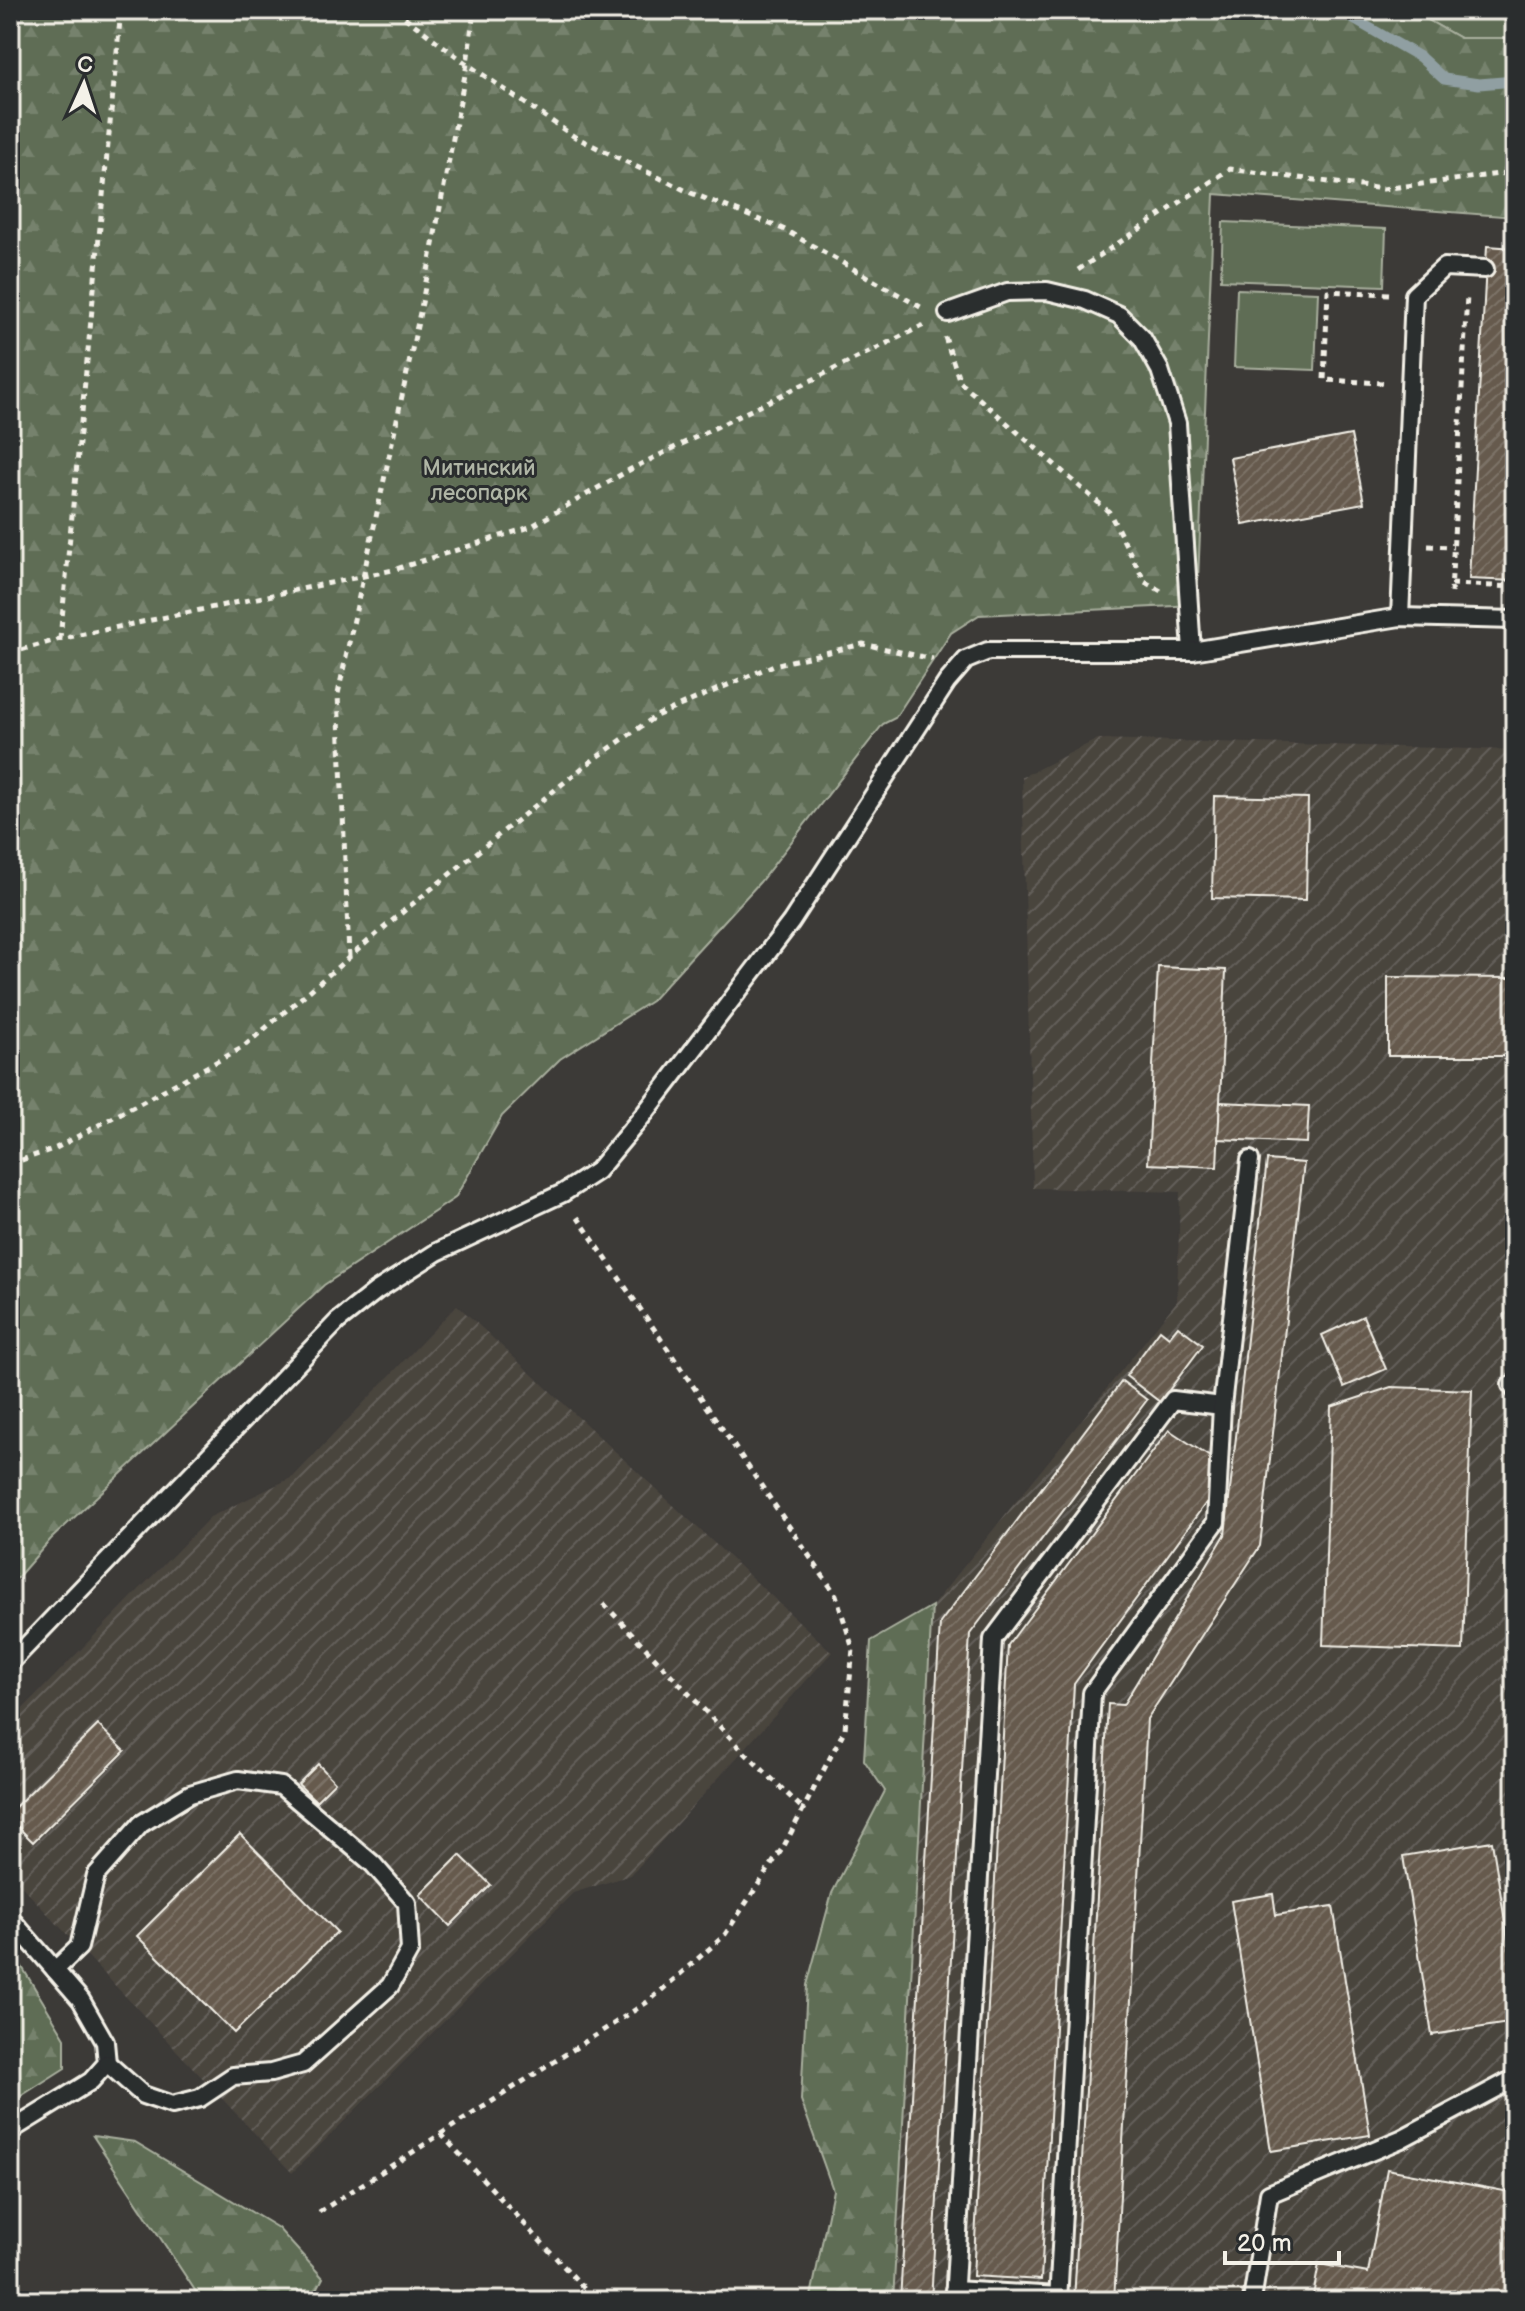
<svg xmlns="http://www.w3.org/2000/svg" width="1525" height="2311" font-family="'Balsamiq Sans',sans-serif">
<style>
.industrial{fill:url(#industrial-furrows)}
.green{fill:#5e6d55;stroke:#a9af9e;stroke-width:2}
.forest{fill:url(#forest-firs);stroke:#a9af9e;stroke-width:2}
.lines{fill:none;stroke-linecap:round;stroke-linejoin:round}
.stream{stroke:#909fa2;stroke-width:11}
.building{fill:url(#building-hatch);stroke:#f4f1e8;stroke-width:2}
.service-casing{stroke:#f4f1e8;stroke-width:22}
.path{stroke:#f4f1e8;stroke-width:5;stroke-dasharray:6 6;stroke-linecap:butt}
.service{stroke:#2a2d2e;stroke-width:16}
.labels{text-anchor:middle;dominant-baseline:central;stroke-width:6;stroke-linejoin:round;paint-order:stroke}
.park-label{font-size:22px;fill:#b0b6a6;stroke:#2a2d2e}
</style>
<defs>
<pattern id="industrial-furrows" width="10" height="10" patternUnits="userSpaceOnUse" patternTransform="scale(2)"><rect width="10" height="10" fill="#49443e"/><path d="M-1 1l2-2M0 10L10 0M9 11l2-2" fill="none" stroke="#645f5a"/></pattern>
<pattern id="forest-firs" width="22" height="20" patternUnits="userSpaceOnUse" patternTransform="scale(2)"><rect width="22" height="20" fill="#5e6d55"/><path d="M5 1l3.5 6h-7zM16 11l3.5 6h-7z" fill="#76826d"/></pattern>
<pattern id="building-hatch" width="6" height="6" patternUnits="userSpaceOnUse" patternTransform="scale(2)"><rect width="6" height="6" fill="#665a4d"/><path d="M-1 1l2-2M0 6l6-6M5 7l2-2" fill="none" stroke="#7c7267"/></pattern>
</defs>
<rect width="100%" height="100%" fill="#3c3a37"/>
<filter id="ink" filterUnits="userSpaceOnUse"><feTurbulence type="fractalNoise" baseFrequency=".0125" numOctaves="2"/><feDisplacementMap in="SourceGraphic" scale="16" xChannelSelector="R" yChannelSelector="G"/><feConvolveMatrix kernelMatrix="1 2 1 2 8 2 1 2 1" color-interpolation-filters="sRGB"/></filter>
<g filter="url(#ink)">
<g class="industrial">
<path d="M1098,739L1515,750V2301H893L932,1606L1177,1301L1180,1192L1033,1188L1022,777Z"/>
<path d="M457,1305L832,1652L631,1875L573,1893L292,2173L10,1874V1722L210,1517L293,1477Z"/>
</g>
<g class="green">
<path d="M1410,10H1515V38H1460Z"/>
<path d="M1223,222L1386,229L1384,286L1221,280Z"/>
<path d="M1237,289L1318,292L1315,370L1234,367Z"/>
</g>
<g class="forest">
<path d="M10,10H1410L1460,38H1515V217L1214,194L1197,605L979,615L951,633L895,718L883,724L760,882L651,1001L560,1059L502,1116L455,1198L324,1285L51,1539L10,1586Z"/>
<path d="M932,1606L893,2301H810L833,2190L801,2100L807,1985L832,1893L885,1791L864,1760L871,1641Z"/>
<path d="M10,1947L65,2038V2068L10,2103Z"/>
<path d="M93,2136L135,2142L278,2228L323,2278L311,2301H202Z"/>
</g>
<g class="lines">
<path class="stream" d="M1338,10L1420,57L1444,79L1479,84L1515,81"/>
</g>
<g class="building">
<path d="M1487,246L1515,248V581L1469,579Z"/>
<path d="M1351,435L1364,503L1243,525L1230,458Z"/>
<path d="M1214,796L1308,798L1306,900L1212,898Z"/>
<path d="M1158,967L1226,970L1217,1167L1148,1164Z"/>
<path d="M1388,977L1515,978V1056H1388Z"/>
<path d="M1220,1102L1309,1106L1307,1143L1218,1139Z"/>
<path d="M1267,1160L1304,1163L1260,1546L1147,1719L1114,2301H1074L1108,1704L1123,1705L1225,1535Z"/>
<path d="M1363,1316L1386,1369L1344,1387L1322,1335Z"/>
<path d="M1178,1326L1203,1345L1160,1402L1126,1376L1160,1330L1169,1337Z"/>
<path d="M1122,1381L1147,1400L970,1634L931,2301H900L940,1623Z"/>
<path d="M1391,1387L1472,1390L1463,1650L1323,1645L1331,1407Z"/>
<path d="M1169,1430L1210,1457L1208,1500L1074,1684L1041,2280L973,2276L1008,1645Z"/>
<path d="M98,1725L125,1751L33,1842L10,1819V1812Z"/>
<path d="M318,1764L335,1782L316,1801L298,1784Z"/>
<path d="M240,1834L337,1932L234,2033L137,1936Z"/>
<path d="M1492,1841L1515,1983V2022L1432,2035L1403,1856Z"/>
<path d="M460,1855L491,1885L450,1926L420,1895Z"/>
<path d="M1273,1894L1276,1915L1333,1906L1370,2135L1271,2151L1231,1901Z"/>
<path d="M1387,2169L1515,2193V2301H1312L1319,2264L1368,2273Z"/>
</g>
<g class="lines">
<g class="service-casing">
<g id="service">
<path d="M948,313L1007,292L1047,291L1085,300L1119,315L1142,338L1160,370L1177,423L1192,651"/>
<path d="M1400,617L1414,295L1444,267L1485,269"/>
<path d="M1511,1385L1515,1390"/>
<path d="M10,1663L338,1321L376,1291L437,1252L563,1193L597,1171L645,1113L791,922L947,682L966,660L988,651H1192L1400,617L1515,620"/>
<path d="M10,1918L81,2000L105,2042L107,2063L91,2081L10,2131"/>
<path d="M55,1970L79,1947L96,1875L141,1824L190,1794L238,1780L281,1786L373,1864L407,1903L410,1950L390,1986L303,2064L271,2073L233,2076L200,2098L172,2105L143,2095L107,2063"/>
<path d="M954,2290L1059,2296"/>
<path d="M954,2301L993,1639L1173,1400L1222,1406"/>
<path d="M1058,2301L1092,1693L1216,1522L1222,1406L1250,1160"/>
<path d="M1252,2301L1269,2194L1401,2139L1515,2078"/>
</g>
</g>
<g class="path">
<path d="M395,10L467,64L575,137L691,193L783,229L924,309"/>
<path d="M1078,270L1230,169L1383,189L1515,172"/>
<path d="M945,337L960,382L1109,512L1145,582L1161,591"/>
<path d="M1383,383L1324,380L1328,291L1389,294"/>
<path d="M1428,546L1453,547"/>
<path d="M1451,584L1515,587"/>
<path d="M1451,593L1467,295"/>
<path d="M60,639L121,10"/>
<path d="M10,653L60,639L393,570L530,527L631,469L926,324"/>
<path d="M349,957L338,694L422,303L467,64L474,10"/>
<path d="M10,1164L56,1148L242,1048L405,910L586,765L656,716L774,665L863,644L933,659"/>
<path d="M604,1604L743,1751L803,1809"/>
<path d="M441,2134L596,2301"/>
<path d="M319,2212L649,2001L724,1936L784,1846L845,1729L853,1649L836,1595L576,1215"/>
</g>
<use href="#service" class="service"/>
</g>
</g>
<g class="labels">
<g class="park-label">
<text x="479" y="468">Митинский<tspan x="479" dy="25">лесопарк</tspan></text>
</g>
</g>
<rect width="1525" height="2311" fill="none" stroke="#2a2d2e" stroke-width="40"/>
<rect x="20" y="20" width="1485" height="2271" fill="none" stroke="#f4f1e8" stroke-width="3" filter="url(#ink)"/>
<g transform="translate(84 84) rotate(3)" stroke="#2a2d2e" stroke-width="6" paint-order="stroke">
<path d="M0-6L14 30L0 20L-14 30Z" fill="#f4f1e8"/>
<text y="-12" font-size="22" font-weight="bold" text-anchor="middle" fill="#f4f1e8">С</text>
</g>
<path d="M1225 2251v12h114v-12" fill="none" stroke="#f4f1e8" stroke-width="4"/>
<text x="1237" y="2251" font-size="24" fill="#f4f1e8" stroke="#2a2d2e" stroke-width="6" paint-order="stroke">20 m</text>
</svg>
